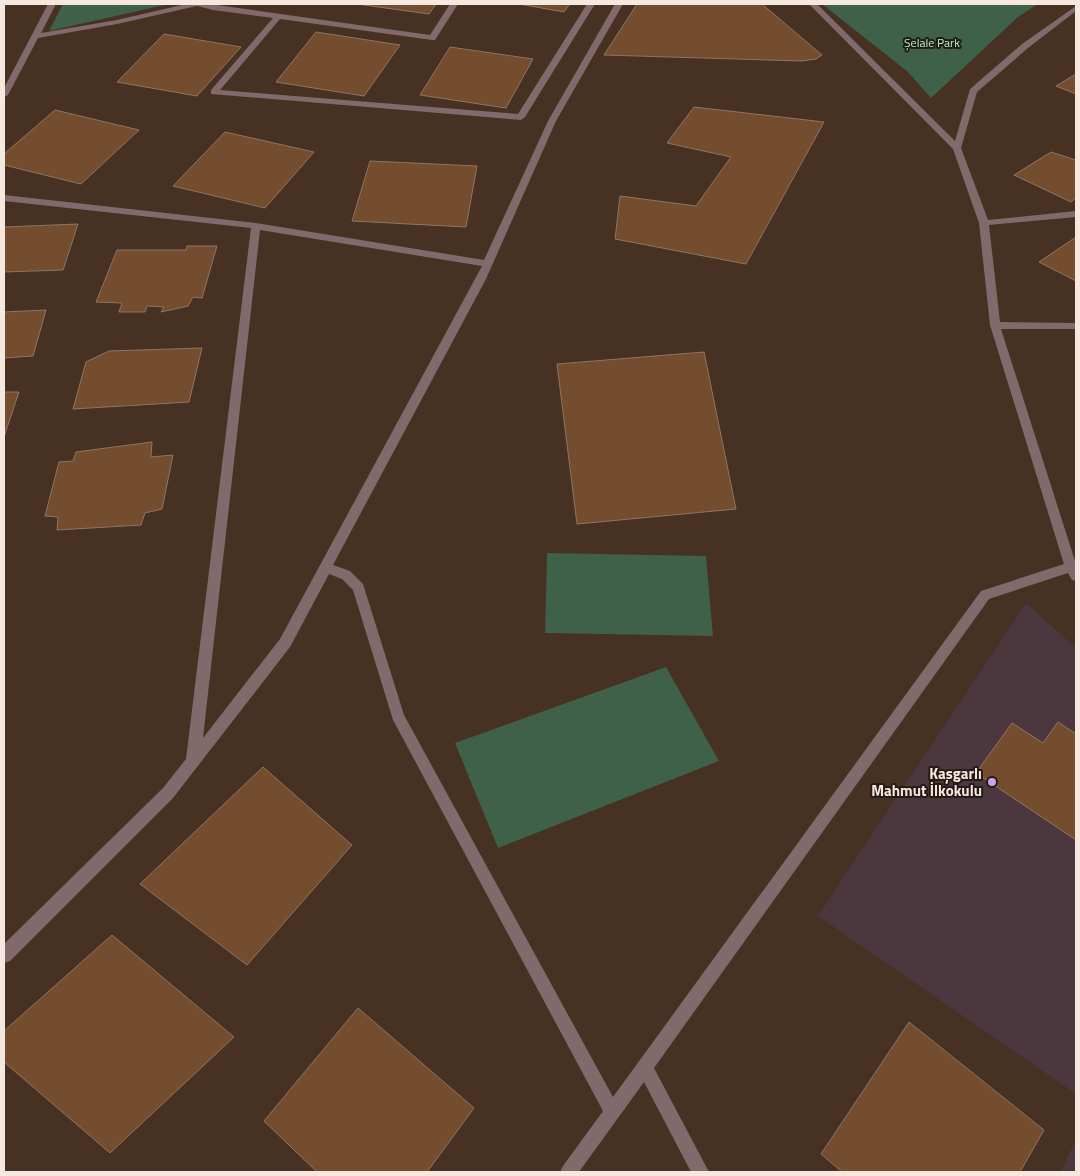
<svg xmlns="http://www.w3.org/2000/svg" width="1080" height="1176" font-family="'Titillium Web',sans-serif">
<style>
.education{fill:#4b373d}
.green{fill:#3f6049}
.building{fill:#744c2e;stroke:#8e7665}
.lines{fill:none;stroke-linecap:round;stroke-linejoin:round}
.lane{fill:#81696c;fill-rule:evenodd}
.street{fill:#81696c;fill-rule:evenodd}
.poi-dot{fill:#c3a7f2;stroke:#251b15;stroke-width:2}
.labels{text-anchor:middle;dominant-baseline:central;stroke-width:4;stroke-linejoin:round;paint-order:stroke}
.far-park-label{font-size:12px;fill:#acf6c4;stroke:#251b15}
.poi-label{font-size:15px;font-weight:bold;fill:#f5e8de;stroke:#251b15;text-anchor:end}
</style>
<rect width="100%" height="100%" fill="#463122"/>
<g class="education">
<path d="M1026,603L1076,648V1094L818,916Z"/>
<path d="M1076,1139V1172H1061Z"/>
</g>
<g class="green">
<path d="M63,4H169L49,31Z"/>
<path d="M822,4H1038L1018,17L931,98L908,72Z"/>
<path d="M547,553L706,556L713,636L545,633Z"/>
<path d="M666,667L719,761L498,848L455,743Z"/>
</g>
<g class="building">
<path d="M357,4H436L429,14Z"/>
<path d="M519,4H570L564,12Z"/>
<path d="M637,4H762L822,55L816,59L801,61L604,55Z"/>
<path d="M316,32L400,45L364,96L276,82Z"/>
<path d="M164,34L241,47L197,96L117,82Z"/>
<path d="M450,47L533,59L506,108L420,95Z"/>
<path d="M1076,74V94L1056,86Z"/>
<path d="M694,107L824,122L746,264L615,239L620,196L696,206L731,157L667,143Z"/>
<path d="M55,110L139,130L81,184L4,165V154Z"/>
<path d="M225,132L314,152L265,208L173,186Z"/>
<path d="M1051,152L1076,160V198L1071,202L1014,175Z"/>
<path d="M370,161L477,166L466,227L352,221Z"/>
<path d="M78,224L63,270L4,272V227Z"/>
<path d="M1076,237V281L1039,262Z"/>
<path d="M187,246H217L202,298L193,297L188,306L161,312L164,307L147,306L145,312H119L122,303L96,302L117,250H186Z"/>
<path d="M46,310L33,356L4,358V312Z"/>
<path d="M202,348L189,402L73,409L86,362L109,351Z"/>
<path d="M704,352L736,509L577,524L557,364Z"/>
<path d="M4,392H19L4,437Z"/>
<path d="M152,442L151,457L173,455L162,509L145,513L141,525L57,530L58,517L45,516L59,462L73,461L76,452Z"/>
<path d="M1058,722L1076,734V840L976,773L1012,723L1043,743Z"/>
<path d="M263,767L352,845L247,965L140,884Z"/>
<path d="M112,935L234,1037L110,1153L4,1062V1031Z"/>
<path d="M358,1008L474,1108L427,1172H317L264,1121Z"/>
<path d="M909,1022L1044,1130L1020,1172H842L821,1154Z"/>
</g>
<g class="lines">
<path class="lane" d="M210,4L430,35L450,4H458L435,40H432L280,19L220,90L518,114L587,4H595L525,117L521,120L211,94V90L273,18L213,10L209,8Z"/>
<g class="street">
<path d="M48,4H56L41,33L117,20L186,4H207L217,8L213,10L197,6L117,24L38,38L8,95L4,97V88Z"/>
<path d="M615,4H623L556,121L486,279L333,565L350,571L363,584L404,715L613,1097L981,591L1064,564L990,325L979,223L953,149L809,4H817L955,141L970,89L1022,44L1076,6V11L1028,48L977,92L961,148L988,220L1076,211V217L989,225L1000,322L1076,323V329H1001L1076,564V581L1072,580L1068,573L989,599L654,1068L709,1172H691L644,1082L579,1172H560L563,1166L603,1111L393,720L353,590L342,579L329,574L290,647L173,798L10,961L4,963V944L163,788L186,759L251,228L4,201V195L256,223L484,260L548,121ZM260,230L482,266L280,639L203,738Z"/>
</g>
</g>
<circle class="poi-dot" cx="992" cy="782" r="5"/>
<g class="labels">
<g class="far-park-label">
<text x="932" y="42">Şelale Park</text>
</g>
<g class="poi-label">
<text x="982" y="773">Kaşgarlı<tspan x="982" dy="17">Mahmut İlkokulu</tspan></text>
</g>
</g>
<rect width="1080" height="1176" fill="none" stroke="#f5e8de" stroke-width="10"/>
</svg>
